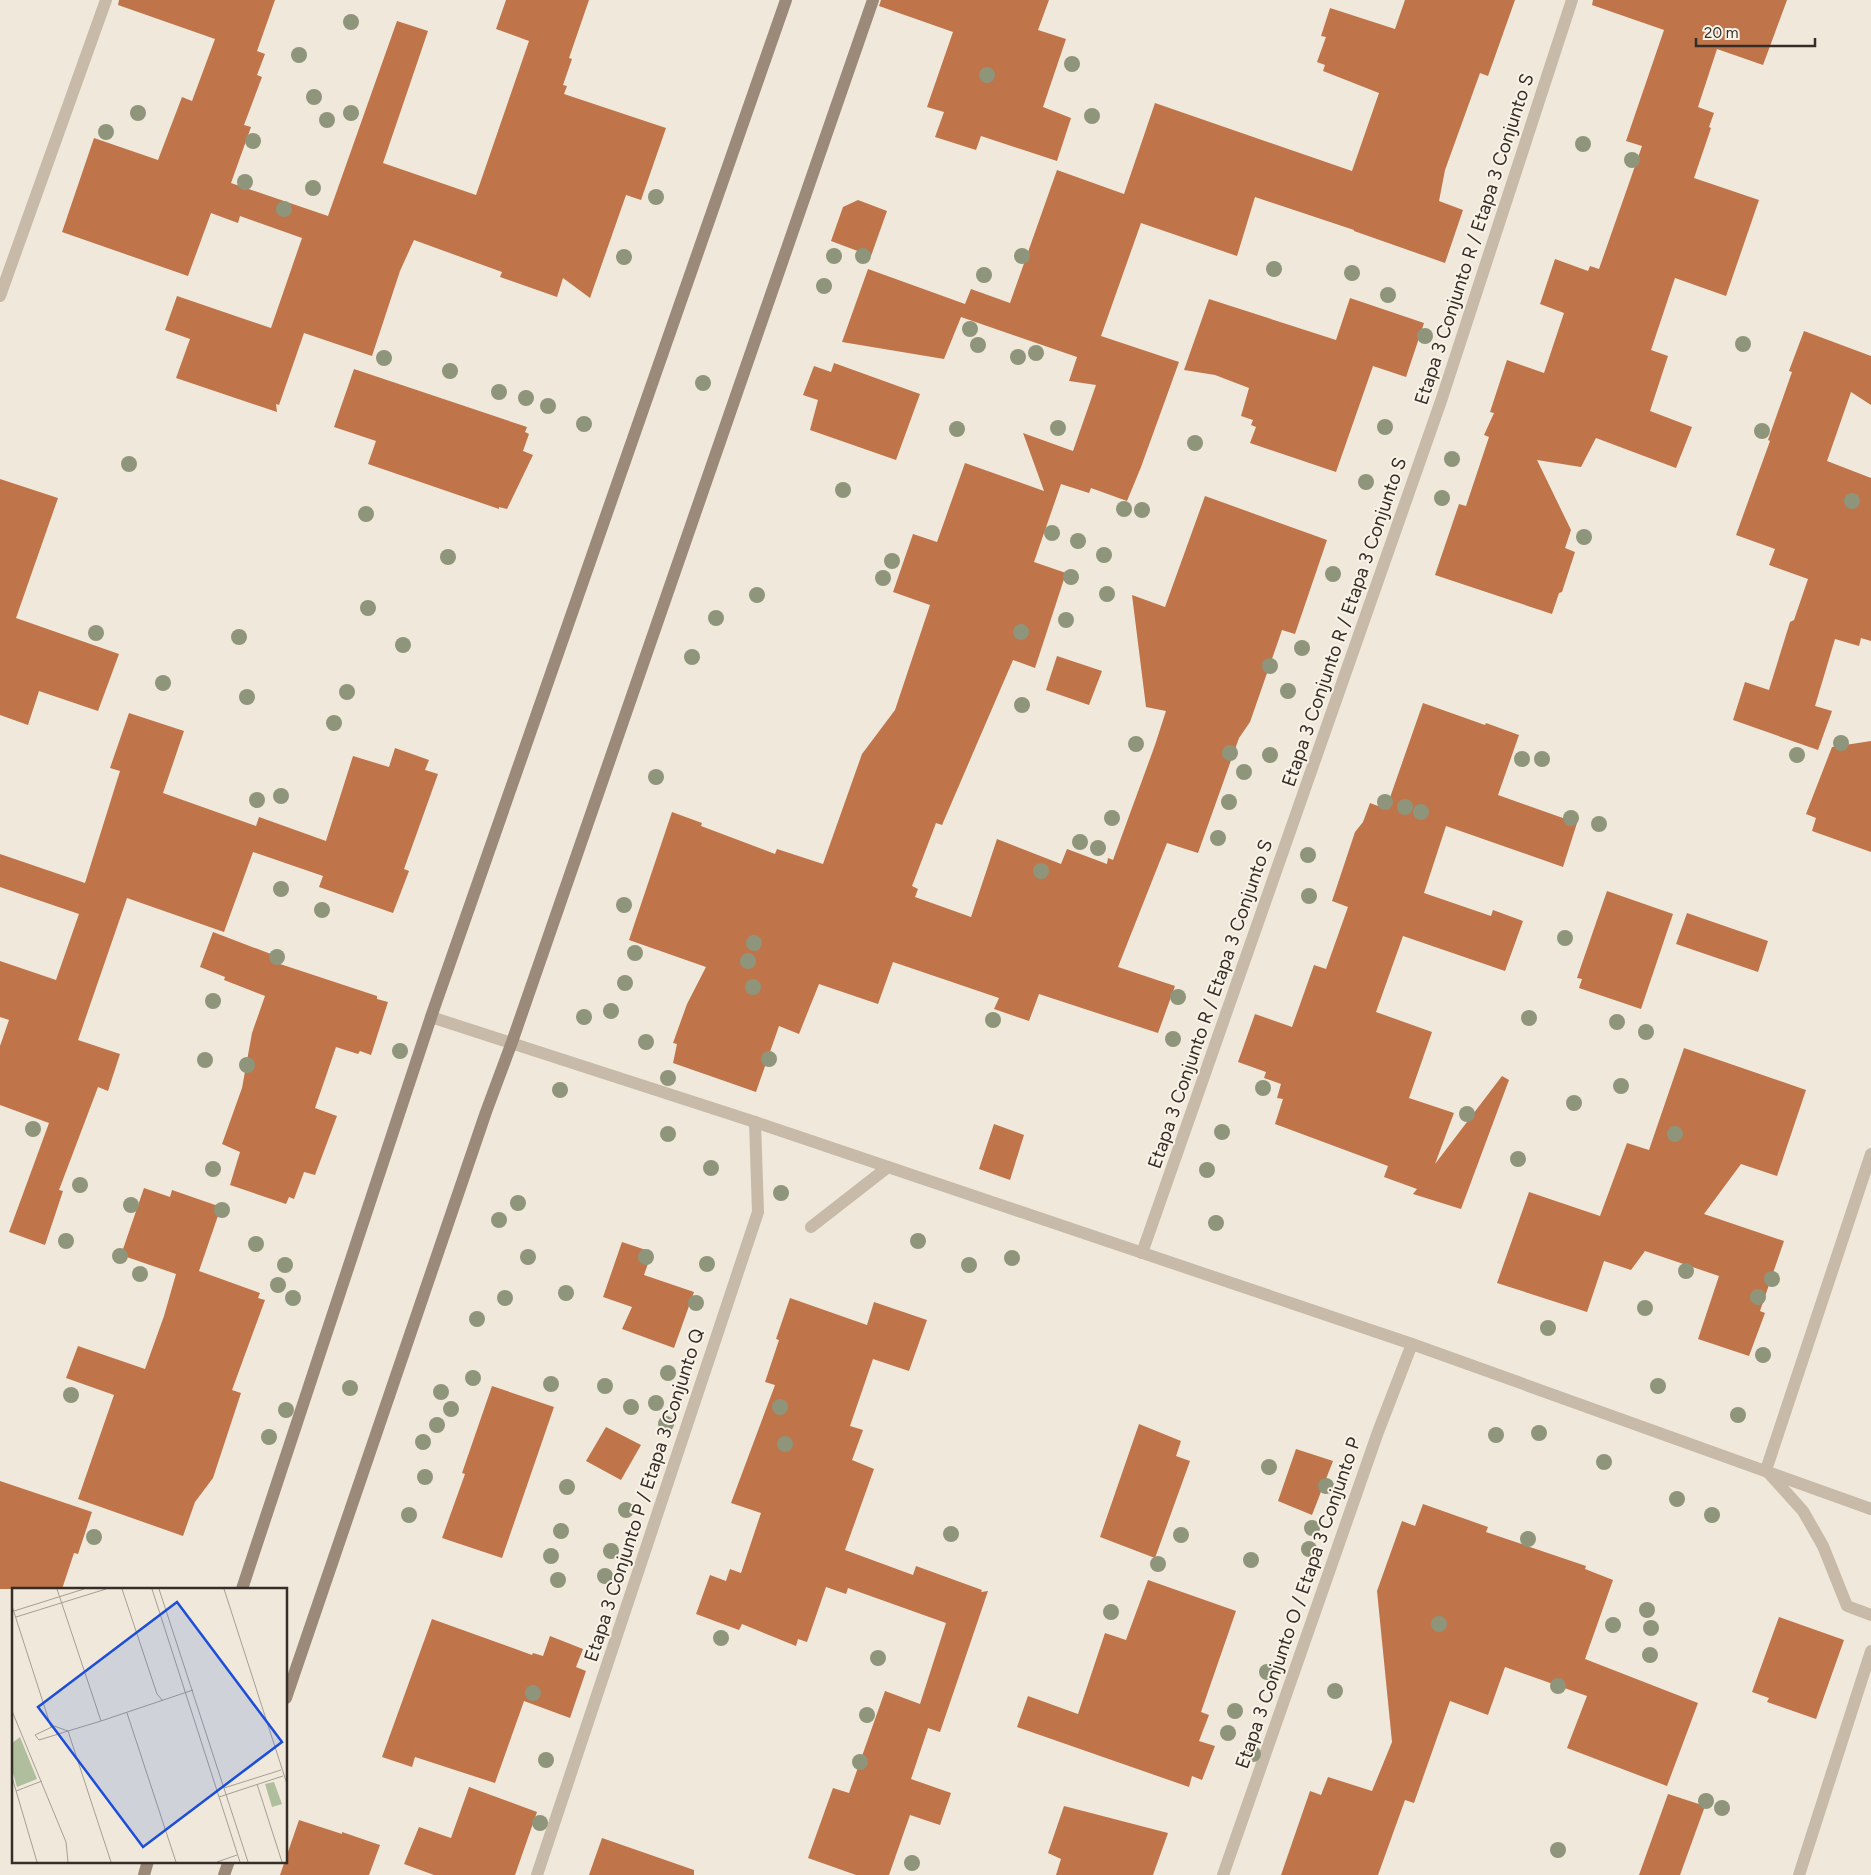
<svg xmlns="http://www.w3.org/2000/svg" width="1871" height="1875" font-family="Figtree,sans-serif">
<style>
.building{fill:#bf744a}
.lines{fill:none;stroke-linecap:round;stroke-linejoin:round}
.street{stroke:#c8baa8;stroke-width:12}
.secondary{stroke:#9b8979;stroke-width:12}
.tree{fill:#8f957b}
.labels{text-anchor:middle;dominant-baseline:central;stroke-width:4;stroke-linejoin:round;paint-order:stroke}
.street-label{font-size:19px;fill:#352d28;stroke:#f8f2e7}
.inset-road{fill:none;stroke:#a59e93;stroke-width:1}
.view{fill:#1d4ed8;fill-opacity:0.15;stroke:#1d4ed8;stroke-width:2.5}
.inset-edge{fill:none;stroke:#352d28;stroke-width:2.5}
</style>
<rect width="100%" height="100%" fill="#f0e9db"/>
<g class="building">
<path d="M119,0H275L257,51L265,54L257,75L262,77L244,125L251,127L231,183L328,216L397,21L428,31L383,163L476,195L529,41L496,29L506,0H589L569,58L572,59L563,85L567,86L564,94L666,128L641,200L626,195L590,298L563,278L557,297L500,277L502,272L414,240L400,271L372,356L304,333L279,405L276,404L277,412L176,378L190,339L165,330L177,296L271,328L302,238L240,216L238,223L211,213L188,276L62,232L94,138L158,160L182,97L192,101L215,39L118,5Z"/>
<path d="M881,0H1049L1038,30L1066,39L1043,107L1071,118L1057,161L981,136L976,150L935,137L944,112L927,107L953,32L879,6Z"/>
<path d="M1405,0H1515L1488,76L1480,73L1445,170L1439,201L1463,210L1445,263L1354,231V230L1255,197L1237,256L1141,223L1101,336L1179,362L1141,467L1127,501L1091,488L1089,493L1061,484L1034,562L1066,573L1035,668L1013,660L942,825L936,823L912,886L918,889L915,897L971,917L997,839L1061,864L1067,849L1107,864L1108,858L1113,860L1155,745L1166,711L1146,707L1132,595L1165,607L1205,496L1327,540L1295,634L1282,630L1250,722L1239,738L1198,853L1167,843L1118,967L1175,986L1158,1033L1039,994L1029,1021L994,1009L999,998L893,962L878,1004L819,984L799,1034L779,1026L756,1092L673,1063L677,1044L673,1043L687,1004L706,967L629,940L672,812L702,823L701,826L775,854L777,849L823,864L862,754L895,710L930,605L893,592L913,534L937,542L965,463L1044,491L1023,433L1073,451L1096,385L1069,381L1077,357L961,317L944,359L842,342L868,269L965,304L971,289L1010,303L1057,170L1124,194L1155,103L1352,171L1379,93L1323,71L1325,65L1317,62L1326,37L1321,36L1330,8L1395,29Z"/>
<path d="M1593,0H1787L1763,65L1717,49L1698,107L1714,113L1709,127L1711,128L1694,178L1759,200L1726,296L1675,278L1651,350L1668,356L1650,411L1692,427L1676,468L1596,438L1581,467L1537,460L1571,530L1565,548L1575,552L1562,592L1559,593L1552,614L1435,575L1459,504L1466,506L1489,437L1484,435L1494,413L1490,412L1507,360L1544,373L1564,313L1540,304L1555,259L1588,271L1590,266L1599,269L1642,146L1626,141L1664,30L1592,5Z"/>
<path d="M858,200L887,211L871,256L831,241L843,207Z"/>
<path d="M1350,298L1424,323L1406,377L1373,366L1336,472L1250,443L1256,427L1251,425L1253,420L1241,416L1249,388L1215,375L1184,370L1209,299L1336,340Z"/>
<path d="M1804,331L1871,356V405L1851,392L1827,461L1871,478V641L1861,638L1859,646L1835,639L1815,706L1832,711L1818,750L1733,720L1745,682L1769,690L1790,622L1794,620L1808,579L1769,565L1775,549L1736,535L1770,441L1768,440L1792,372L1789,371Z"/>
<path d="M834,363L920,394L896,460L810,430L818,400L803,395L814,366L831,372Z"/>
<path d="M354,369L527,427L525,432L529,434L523,451L533,455L507,509L499,507V509L368,464L376,441L334,427Z"/>
<path d="M0,479L58,498L16,618L119,654L98,711L39,691L28,725L0,715Z"/>
<path d="M1057,656L1102,671L1089,705L1046,690Z"/>
<path d="M1423,703L1485,725L1486,723L1519,735L1498,795L1577,823L1563,867L1446,826L1424,893L1491,916L1493,910L1523,921L1505,971L1403,936L1376,1012L1432,1032L1409,1098L1454,1113L1435,1164L1502,1076L1509,1080L1461,1209L1413,1194L1417,1189L1384,1177L1388,1166L1275,1124L1283,1099L1277,1098L1281,1084L1264,1078L1266,1072L1238,1062L1255,1014L1292,1027L1314,965L1326,969L1348,907L1332,901L1355,832L1363,822L1370,803L1386,809Z"/>
<path d="M129,713L184,731L163,793L256,826L259,817L326,841L353,756L389,767L395,748L429,760L425,770L438,774L404,869L409,871L393,913L319,887L323,876L253,852L224,932L127,898L78,1040L120,1054L108,1091L98,1087L59,1190L63,1191L45,1245L9,1232L49,1123L0,1105V1046L9,1020L0,1017V961L56,980L79,914L0,887V854L85,883L120,771L110,768Z"/>
<path d="M1871,741V852L1812,831L1816,818L1806,814L1832,747Z"/>
<path d="M1607,891L1673,914L1641,1009L1579,988L1582,979L1577,978Z"/>
<path d="M1687,913L1768,941L1758,972L1676,944Z"/>
<path d="M213,932L276,956L274,962L377,996V999L388,1002L371,1055L360,1051L358,1054L336,1047L315,1108L337,1116L315,1175L304,1172L294,1199L289,1197L286,1204L230,1185L240,1152L222,1144L242,1088L252,1033L265,996L224,980L225,977L200,967Z"/>
<path d="M1684,1048L1806,1090L1777,1176L1741,1164L1704,1214L1784,1241L1760,1311L1765,1313L1749,1356L1698,1339L1719,1276L1645,1251L1631,1270L1604,1261L1587,1312L1497,1283L1529,1192L1600,1216L1627,1143L1649,1150Z"/>
<path d="M994,1124L1024,1135L1010,1180L979,1169Z"/>
<path d="M144,1188L170,1197L172,1190L221,1207L199,1271L260,1293L258,1298L265,1300L232,1390L241,1393L213,1478L195,1502L183,1536L78,1499L114,1395L66,1378L78,1346L145,1369L164,1316L176,1274L121,1255Z"/>
<path d="M622,1242L652,1252L644,1275L694,1292L674,1348L622,1329L632,1307L603,1297Z"/>
<path d="M790,1298L867,1325L874,1302L927,1320L909,1371L873,1359L850,1426L863,1430L852,1460L874,1469L845,1550L913,1575L916,1566L982,1590L981,1592L988,1591L940,1732L928,1728L911,1779L951,1793L940,1825L910,1815L889,1875H856L808,1858L833,1788L849,1793L885,1691L920,1704L946,1623L848,1588L846,1594L826,1587L807,1642L798,1639L796,1646L742,1624L739,1630L696,1614L710,1575L726,1581L730,1569L741,1573L761,1513L731,1503L775,1385L765,1382L779,1340L776,1339Z"/>
<path d="M492,1386L554,1407L502,1558L442,1538L465,1474L462,1473Z"/>
<path d="M1139,1424L1181,1441L1176,1456L1190,1461L1155,1558L1100,1537Z"/>
<path d="M606,1427L641,1445L621,1480L586,1461Z"/>
<path d="M1296,1449L1333,1461L1312,1515L1278,1501Z"/>
<path d="M0,1481L92,1512L78,1554L74,1553L62,1589H0Z"/>
<path d="M1423,1504L1488,1527L1486,1532L1586,1566L1585,1569L1613,1580L1585,1659L1698,1703L1667,1786L1567,1748L1587,1696L1505,1667L1488,1715L1450,1701L1414,1803L1405,1800L1378,1875H1281L1310,1791L1321,1795L1328,1777L1372,1791L1392,1742L1377,1591L1402,1521L1415,1526Z"/>
<path d="M1148,1580L1236,1611L1201,1712L1209,1715L1199,1741L1215,1746L1202,1780L1192,1776L1189,1787L1017,1727L1028,1696L1078,1714L1105,1633L1126,1640Z"/>
<path d="M1779,1617L1844,1640L1816,1719L1767,1702L1769,1698L1752,1692Z"/>
<path d="M432,1619L532,1655L533,1653L543,1656L550,1636L583,1649L576,1667L586,1671L570,1718L524,1701L495,1783L415,1757L412,1767L382,1757Z"/>
<path d="M469,1787L537,1812L515,1875H434L404,1864L419,1827L451,1838Z"/>
<path d="M1668,1794L1705,1806L1680,1875H1639Z"/>
<path d="M1064,1806L1168,1833L1153,1875H1056L1061,1859L1048,1853Z"/>
<path d="M299,1820L342,1834V1832L380,1845L369,1875H280Z"/>
<path d="M602,1838L694,1870V1875H589Z"/>
</g>
<g class="lines">
<g class="street">
<path d="M0,296L106,0"/>
<path d="M431,1017L755,1122L1412,1344L1871,1509"/>
<path d="M1871,1154L1766,1470L1803,1511L1823,1546L1847,1606L1871,1615"/>
<path d="M811,1227L888,1167"/>
<path d="M1142,1253L1441,401L1572,0"/>
<path d="M537,1875L758,1212L755,1122"/>
<path d="M1223,1875L1378,1432L1412,1344"/>
<path d="M1799,1875L1871,1651"/>
</g>
<g class="secondary">
<path d="M242,1589L431,1017L786,0"/>
<path d="M286,1698L486,1112L512,1042L873,0"/>
<path d="M144,1875L148,1861"/>
<path d="M224,1875L229,1861"/>
</g>
</g>
<g class="tree">
<circle cx="351" cy="22" r="8"/>
<circle cx="299" cy="55" r="8"/>
<circle cx="1072" cy="64" r="8"/>
<circle cx="987" cy="75" r="8"/>
<circle cx="314" cy="97" r="8"/>
<circle cx="138" cy="113" r="8"/>
<circle cx="351" cy="113" r="8"/>
<circle cx="1092" cy="116" r="8"/>
<circle cx="327" cy="120" r="8"/>
<circle cx="106" cy="132" r="8"/>
<circle cx="253" cy="141" r="8"/>
<circle cx="1583" cy="144" r="8"/>
<circle cx="1632" cy="160" r="8"/>
<circle cx="245" cy="182" r="8"/>
<circle cx="313" cy="188" r="8"/>
<circle cx="656" cy="197" r="8"/>
<circle cx="284" cy="209" r="8"/>
<circle cx="834" cy="256" r="8"/>
<circle cx="863" cy="256" r="8"/>
<circle cx="1022" cy="256" r="8"/>
<circle cx="624" cy="257" r="8"/>
<circle cx="1274" cy="269" r="8"/>
<circle cx="1352" cy="273" r="8"/>
<circle cx="984" cy="275" r="8"/>
<circle cx="824" cy="286" r="8"/>
<circle cx="1388" cy="295" r="8"/>
<circle cx="970" cy="329" r="8"/>
<circle cx="1425" cy="336" r="8"/>
<circle cx="1743" cy="344" r="8"/>
<circle cx="978" cy="345" r="8"/>
<circle cx="1036" cy="353" r="8"/>
<circle cx="1018" cy="357" r="8"/>
<circle cx="384" cy="358" r="8"/>
<circle cx="450" cy="371" r="8"/>
<circle cx="703" cy="383" r="8"/>
<circle cx="499" cy="392" r="8"/>
<circle cx="526" cy="398" r="8"/>
<circle cx="548" cy="406" r="8"/>
<circle cx="584" cy="424" r="8"/>
<circle cx="1385" cy="427" r="8"/>
<circle cx="1058" cy="428" r="8"/>
<circle cx="957" cy="429" r="8"/>
<circle cx="1762" cy="431" r="8"/>
<circle cx="1195" cy="443" r="8"/>
<circle cx="1452" cy="459" r="8"/>
<circle cx="129" cy="464" r="8"/>
<circle cx="1366" cy="482" r="8"/>
<circle cx="843" cy="490" r="8"/>
<circle cx="1442" cy="498" r="8"/>
<circle cx="1852" cy="501" r="8"/>
<circle cx="1124" cy="509" r="8"/>
<circle cx="1142" cy="510" r="8"/>
<circle cx="366" cy="514" r="8"/>
<circle cx="1052" cy="533" r="8"/>
<circle cx="1584" cy="537" r="8"/>
<circle cx="1078" cy="541" r="8"/>
<circle cx="1104" cy="555" r="8"/>
<circle cx="448" cy="557" r="8"/>
<circle cx="892" cy="561" r="8"/>
<circle cx="1333" cy="574" r="8"/>
<circle cx="1071" cy="577" r="8"/>
<circle cx="883" cy="578" r="8"/>
<circle cx="1107" cy="594" r="8"/>
<circle cx="757" cy="595" r="8"/>
<circle cx="368" cy="608" r="8"/>
<circle cx="716" cy="618" r="8"/>
<circle cx="1066" cy="620" r="8"/>
<circle cx="1021" cy="632" r="8"/>
<circle cx="96" cy="633" r="8"/>
<circle cx="239" cy="637" r="8"/>
<circle cx="403" cy="645" r="8"/>
<circle cx="1302" cy="648" r="8"/>
<circle cx="692" cy="657" r="8"/>
<circle cx="1270" cy="666" r="8"/>
<circle cx="163" cy="683" r="8"/>
<circle cx="1288" cy="691" r="8"/>
<circle cx="347" cy="692" r="8"/>
<circle cx="247" cy="697" r="8"/>
<circle cx="1022" cy="705" r="8"/>
<circle cx="334" cy="723" r="8"/>
<circle cx="1841" cy="743" r="8"/>
<circle cx="1136" cy="744" r="8"/>
<circle cx="1230" cy="753" r="8"/>
<circle cx="1270" cy="755" r="8"/>
<circle cx="1797" cy="755" r="8"/>
<circle cx="1522" cy="759" r="8"/>
<circle cx="1542" cy="759" r="8"/>
<circle cx="1244" cy="772" r="8"/>
<circle cx="656" cy="777" r="8"/>
<circle cx="281" cy="796" r="8"/>
<circle cx="257" cy="800" r="8"/>
<circle cx="1229" cy="802" r="8"/>
<circle cx="1385" cy="802" r="8"/>
<circle cx="1405" cy="807" r="8"/>
<circle cx="1421" cy="812" r="8"/>
<circle cx="1112" cy="818" r="8"/>
<circle cx="1571" cy="818" r="8"/>
<circle cx="1599" cy="824" r="8"/>
<circle cx="1218" cy="838" r="8"/>
<circle cx="1080" cy="842" r="8"/>
<circle cx="1098" cy="848" r="8"/>
<circle cx="1308" cy="855" r="8"/>
<circle cx="1041" cy="871" r="8"/>
<circle cx="281" cy="889" r="8"/>
<circle cx="1309" cy="896" r="8"/>
<circle cx="624" cy="905" r="8"/>
<circle cx="322" cy="910" r="8"/>
<circle cx="1565" cy="938" r="8"/>
<circle cx="754" cy="943" r="8"/>
<circle cx="635" cy="953" r="8"/>
<circle cx="277" cy="957" r="8"/>
<circle cx="748" cy="961" r="8"/>
<circle cx="625" cy="983" r="8"/>
<circle cx="753" cy="987" r="8"/>
<circle cx="1178" cy="997" r="8"/>
<circle cx="213" cy="1001" r="8"/>
<circle cx="611" cy="1011" r="8"/>
<circle cx="584" cy="1017" r="8"/>
<circle cx="1529" cy="1018" r="8"/>
<circle cx="993" cy="1020" r="8"/>
<circle cx="1617" cy="1022" r="8"/>
<circle cx="1646" cy="1032" r="8"/>
<circle cx="1173" cy="1039" r="8"/>
<circle cx="646" cy="1042" r="8"/>
<circle cx="400" cy="1051" r="8"/>
<circle cx="769" cy="1059" r="8"/>
<circle cx="205" cy="1060" r="8"/>
<circle cx="247" cy="1065" r="8"/>
<circle cx="668" cy="1078" r="8"/>
<circle cx="1621" cy="1086" r="8"/>
<circle cx="1263" cy="1088" r="8"/>
<circle cx="560" cy="1090" r="8"/>
<circle cx="1574" cy="1103" r="8"/>
<circle cx="1467" cy="1114" r="8"/>
<circle cx="33" cy="1129" r="8"/>
<circle cx="1222" cy="1132" r="8"/>
<circle cx="668" cy="1134" r="8"/>
<circle cx="1675" cy="1134" r="8"/>
<circle cx="1518" cy="1159" r="8"/>
<circle cx="711" cy="1168" r="8"/>
<circle cx="213" cy="1169" r="8"/>
<circle cx="1207" cy="1170" r="8"/>
<circle cx="80" cy="1185" r="8"/>
<circle cx="781" cy="1193" r="8"/>
<circle cx="518" cy="1203" r="8"/>
<circle cx="131" cy="1205" r="8"/>
<circle cx="222" cy="1210" r="8"/>
<circle cx="499" cy="1220" r="8"/>
<circle cx="1216" cy="1223" r="8"/>
<circle cx="66" cy="1241" r="8"/>
<circle cx="918" cy="1241" r="8"/>
<circle cx="256" cy="1244" r="8"/>
<circle cx="120" cy="1256" r="8"/>
<circle cx="528" cy="1257" r="8"/>
<circle cx="646" cy="1257" r="8"/>
<circle cx="1012" cy="1258" r="8"/>
<circle cx="707" cy="1264" r="8"/>
<circle cx="285" cy="1265" r="8"/>
<circle cx="969" cy="1265" r="8"/>
<circle cx="1686" cy="1271" r="8"/>
<circle cx="140" cy="1274" r="8"/>
<circle cx="1772" cy="1279" r="8"/>
<circle cx="278" cy="1285" r="8"/>
<circle cx="566" cy="1293" r="8"/>
<circle cx="1758" cy="1297" r="8"/>
<circle cx="293" cy="1298" r="8"/>
<circle cx="505" cy="1298" r="8"/>
<circle cx="696" cy="1303" r="8"/>
<circle cx="1645" cy="1308" r="8"/>
<circle cx="477" cy="1319" r="8"/>
<circle cx="1548" cy="1328" r="8"/>
<circle cx="1763" cy="1355" r="8"/>
<circle cx="668" cy="1373" r="8"/>
<circle cx="473" cy="1378" r="8"/>
<circle cx="551" cy="1384" r="8"/>
<circle cx="605" cy="1386" r="8"/>
<circle cx="1658" cy="1386" r="8"/>
<circle cx="350" cy="1388" r="8"/>
<circle cx="441" cy="1392" r="8"/>
<circle cx="71" cy="1395" r="8"/>
<circle cx="656" cy="1403" r="8"/>
<circle cx="631" cy="1407" r="8"/>
<circle cx="780" cy="1407" r="8"/>
<circle cx="451" cy="1409" r="8"/>
<circle cx="286" cy="1410" r="8"/>
<circle cx="1738" cy="1415" r="8"/>
<circle cx="666" cy="1424" r="8"/>
<circle cx="437" cy="1425" r="8"/>
<circle cx="1539" cy="1433" r="8"/>
<circle cx="1496" cy="1435" r="8"/>
<circle cx="269" cy="1437" r="8"/>
<circle cx="423" cy="1442" r="8"/>
<circle cx="785" cy="1444" r="8"/>
<circle cx="1604" cy="1462" r="8"/>
<circle cx="1269" cy="1467" r="8"/>
<circle cx="425" cy="1477" r="8"/>
<circle cx="1326" cy="1486" r="8"/>
<circle cx="567" cy="1487" r="8"/>
<circle cx="1677" cy="1499" r="8"/>
<circle cx="626" cy="1510" r="8"/>
<circle cx="409" cy="1515" r="8"/>
<circle cx="1712" cy="1515" r="8"/>
<circle cx="1312" cy="1528" r="8"/>
<circle cx="561" cy="1531" r="8"/>
<circle cx="951" cy="1534" r="8"/>
<circle cx="1181" cy="1535" r="8"/>
<circle cx="94" cy="1537" r="8"/>
<circle cx="1528" cy="1539" r="8"/>
<circle cx="1309" cy="1549" r="8"/>
<circle cx="611" cy="1551" r="8"/>
<circle cx="551" cy="1556" r="8"/>
<circle cx="1251" cy="1560" r="8"/>
<circle cx="1158" cy="1564" r="8"/>
<circle cx="605" cy="1576" r="8"/>
<circle cx="558" cy="1580" r="8"/>
<circle cx="1647" cy="1610" r="8"/>
<circle cx="1111" cy="1612" r="8"/>
<circle cx="1439" cy="1624" r="8"/>
<circle cx="1613" cy="1625" r="8"/>
<circle cx="1651" cy="1628" r="8"/>
<circle cx="721" cy="1638" r="8"/>
<circle cx="1650" cy="1655" r="8"/>
<circle cx="878" cy="1658" r="8"/>
<circle cx="1267" cy="1672" r="8"/>
<circle cx="1558" cy="1686" r="8"/>
<circle cx="1335" cy="1691" r="8"/>
<circle cx="533" cy="1693" r="8"/>
<circle cx="1235" cy="1711" r="8"/>
<circle cx="867" cy="1715" r="8"/>
<circle cx="1228" cy="1733" r="8"/>
<circle cx="1253" cy="1754" r="8"/>
<circle cx="546" cy="1760" r="8"/>
<circle cx="860" cy="1762" r="8"/>
<circle cx="1706" cy="1801" r="8"/>
<circle cx="1722" cy="1808" r="8"/>
<circle cx="540" cy="1823" r="8"/>
<circle cx="1558" cy="1850" r="8"/>
<circle cx="912" cy="1863" r="8"/>
</g>
<g class="labels">
<g class="street-label">
<text transform="translate(1474 239) rotate(-72)">Etapa 3 Conjunto R / Etapa 3 Conjunto S</text>
<text transform="translate(1344 622) rotate(-71)">Etapa 3 Conjunto R / Etapa 3 Conjunto S</text>
<text transform="translate(1210 1004) rotate(-71)">Etapa 3 Conjunto R / Etapa 3 Conjunto S</text>
<text transform="translate(644 1495) rotate(-72)">Etapa 3 Conjunto P / Etapa 3 Conjunto Q</text>
<text transform="translate(1298 1603) rotate(-71)">Etapa 3 Conjunto O / Etapa 3 Conjunto P</text>
</g>
</g>
<g transform="translate(12 1588)">
<rect width="275" height="275" fill="#f0e9db"/>
<path d="M8,149L25,191L5,199L0,182V155ZM262,194L270,216L260,219L253,196Z" fill="#afbe9c"/>
<path class="inset-road" d="M45,1L89,133M110,1L145,106L151,113M140,1L228,274M147,1L236,274M212,1L275,196M0,18L39,139M2,23L72,1M4,29L94,1M0,123L54,254L56,274M115,125L164,274M0,189L25,274M245,196L270,274M212,200L269,182M4,203L30,193M207,209L271,188M99,274L56,143L42,138L23,147L27,152L56,143L89,133L181,102M205,274L225,267"/>
<path class="view" d="M165,14L270,154L131,259L26,119Z"/>
<rect width="275" height="275" class="inset-edge"/>
</g>
<path d="M1696 38v8h119v-8" fill="none" stroke="#352d28" stroke-width="2.5"/>
<text x="1704" y="38" font-size="15" fill="#352d28" stroke="#f8f2e7" stroke-width="4" paint-order="stroke">20 m</text>
</svg>
